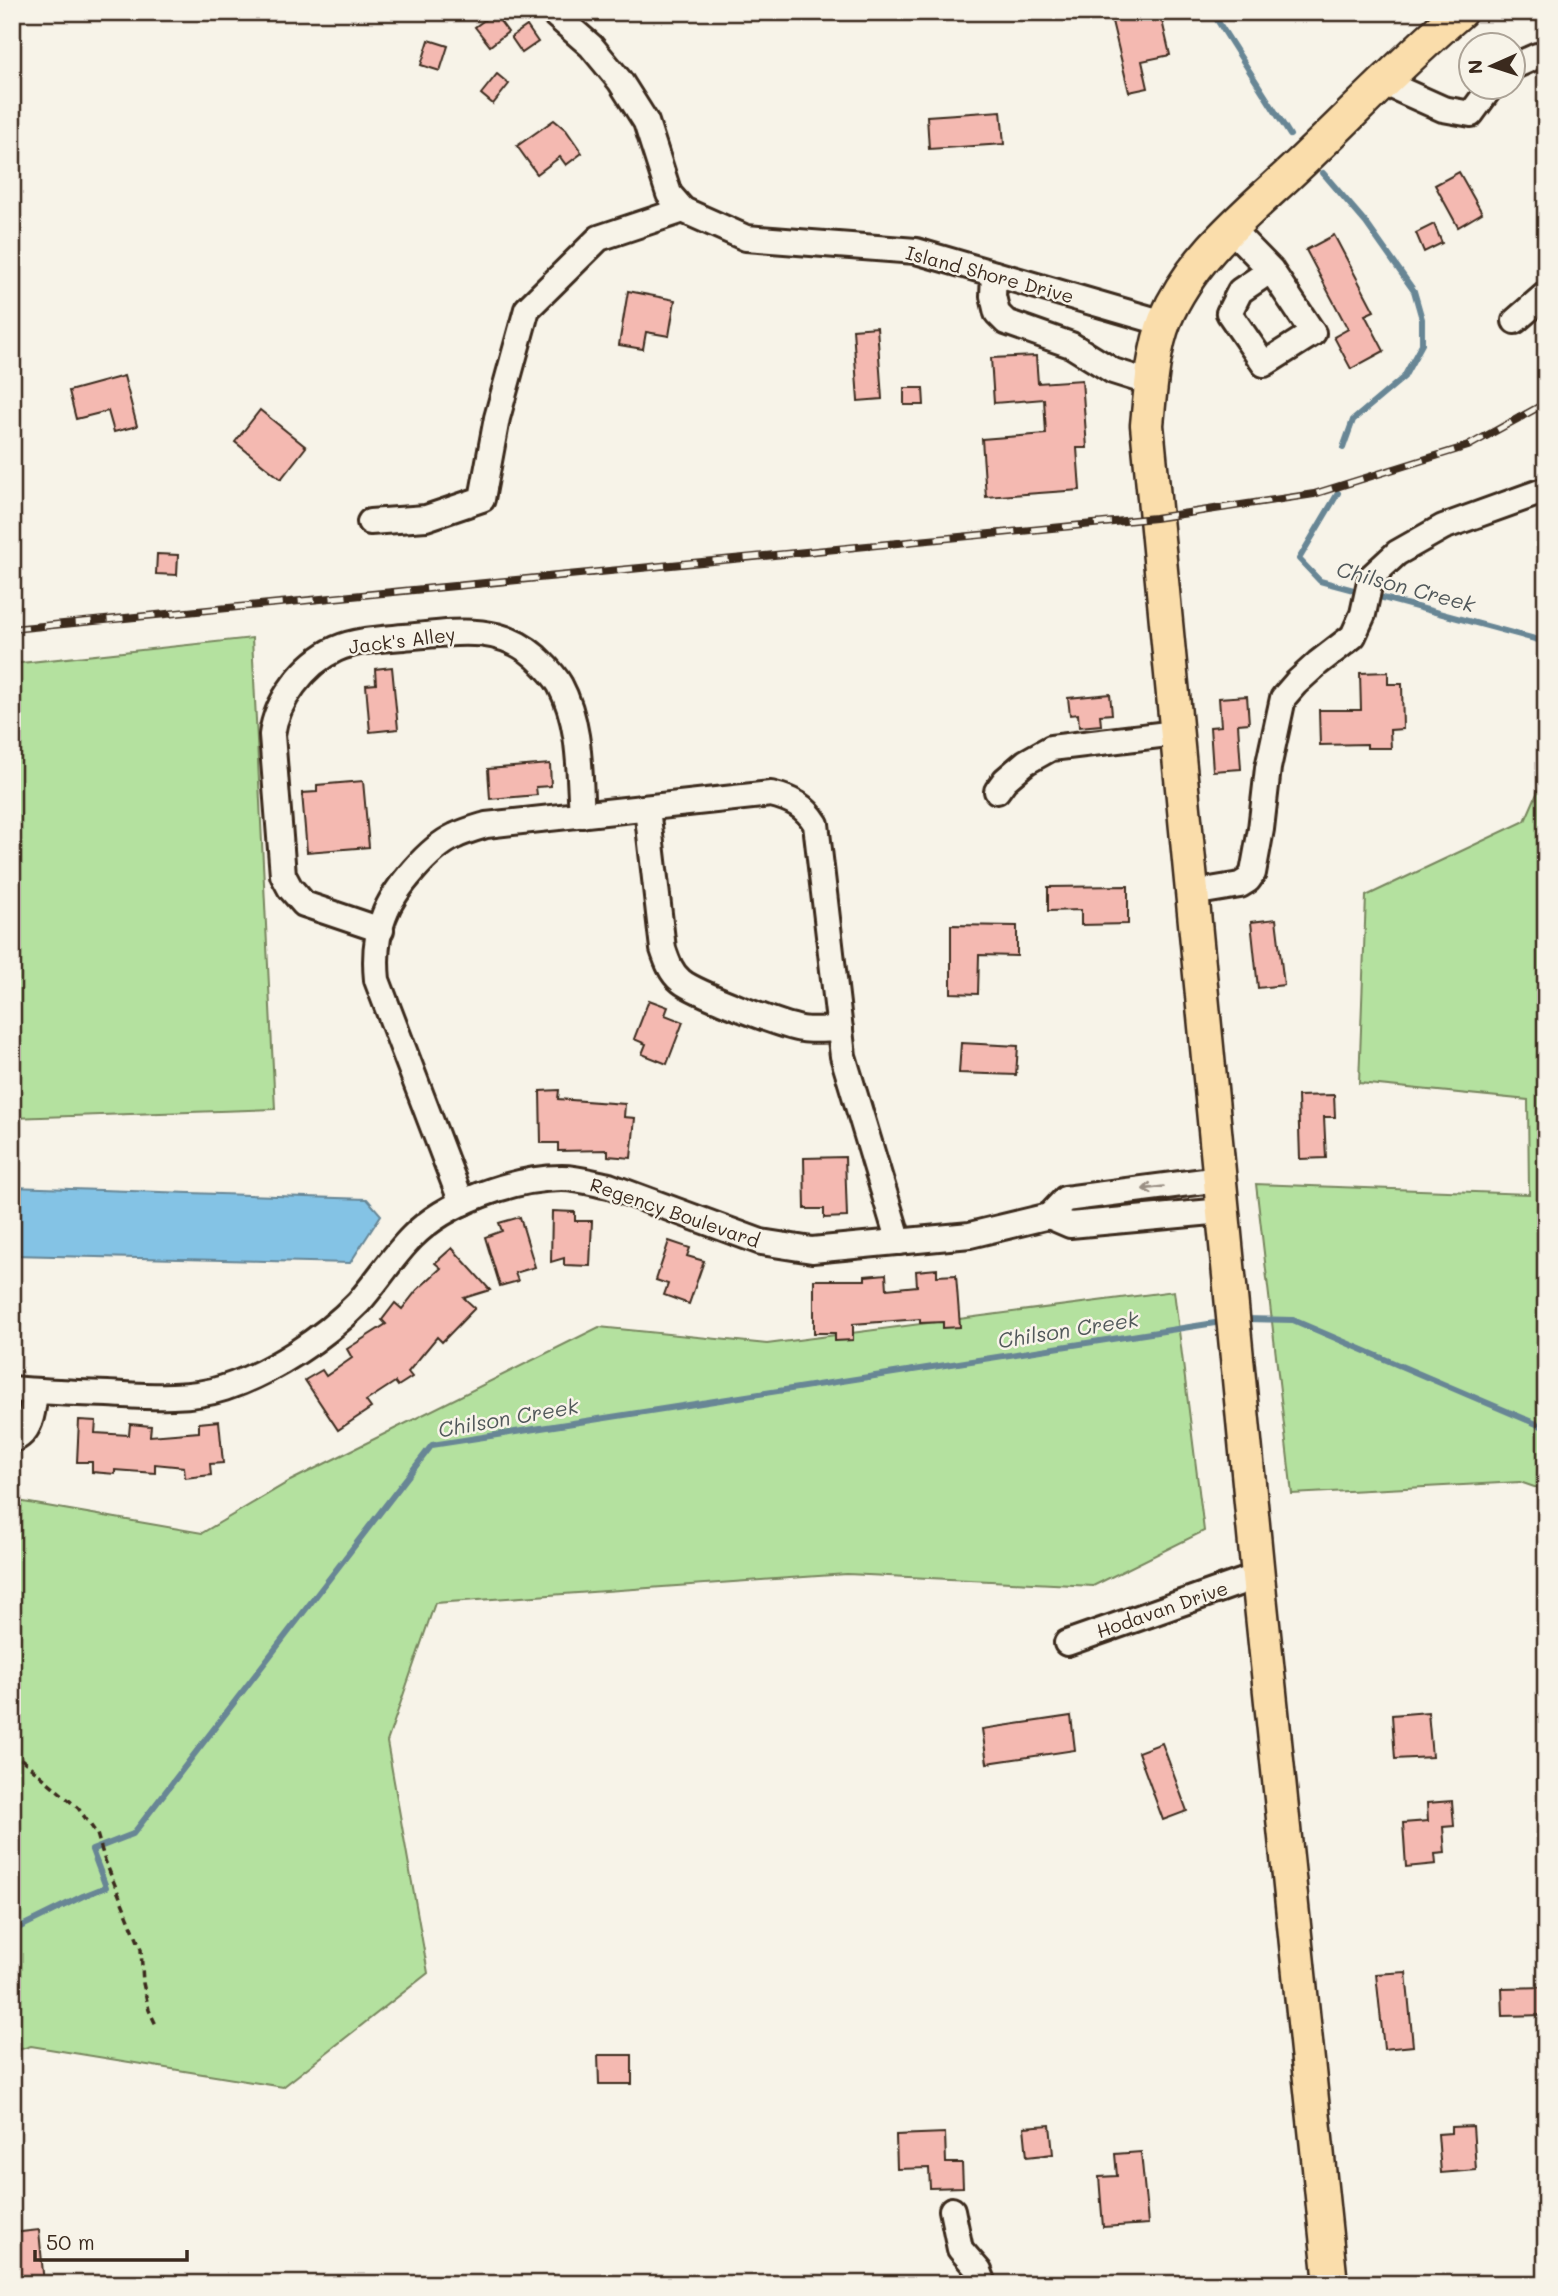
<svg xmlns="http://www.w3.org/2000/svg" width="1558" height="2296" font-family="Mali,sans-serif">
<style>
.green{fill:#b4e19f;stroke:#78865e;stroke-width:2}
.water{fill:#84c3e5;stroke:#678695;stroke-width:2}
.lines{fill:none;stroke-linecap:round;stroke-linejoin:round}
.stream{stroke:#678695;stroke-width:6}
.building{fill:#f4b9b1;stroke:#3b2a1e;stroke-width:2}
.minor-casing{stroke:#3b2a1e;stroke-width:30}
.major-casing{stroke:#3b2a1e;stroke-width:37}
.path{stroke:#3b2a1e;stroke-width:3.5;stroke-dasharray:7 5;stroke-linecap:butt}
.minor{stroke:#f7f3e8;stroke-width:24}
.major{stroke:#faddab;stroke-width:32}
.rail-casing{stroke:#3b2a1e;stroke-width:8}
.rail{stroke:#f7f3e8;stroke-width:5;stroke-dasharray:16;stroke-linecap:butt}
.oneway{stroke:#998e83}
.labels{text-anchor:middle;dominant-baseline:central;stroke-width:5;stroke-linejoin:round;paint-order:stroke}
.street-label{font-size:19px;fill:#3b2a1e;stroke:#f7f3e8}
.water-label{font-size:21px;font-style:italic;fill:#51585a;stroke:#f7f3e8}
</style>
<rect width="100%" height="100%" fill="#f7f3e8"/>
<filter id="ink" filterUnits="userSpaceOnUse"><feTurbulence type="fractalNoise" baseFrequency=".0143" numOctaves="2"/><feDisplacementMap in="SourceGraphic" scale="14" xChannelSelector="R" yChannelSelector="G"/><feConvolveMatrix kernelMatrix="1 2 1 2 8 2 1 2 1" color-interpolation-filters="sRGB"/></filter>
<g filter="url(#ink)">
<g class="green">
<path d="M252,638L275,1109L12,1118V664Z"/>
<path d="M1546,773V1491L1520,1482L1292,1494L1256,1184L1529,1194L1528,1100L1359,1083L1366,896L1525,821Z"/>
<path d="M1174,1291L1204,1531L1093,1586L847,1574L435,1603L387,1742L428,1973L283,2087L31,2046L12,2052V1500L202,1533L290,1481L599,1327L767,1344Z"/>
</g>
<path class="water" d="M12,1187L367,1199L381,1215L350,1263L12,1255Z"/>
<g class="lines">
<g class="stream">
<path d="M1212,12L1290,135"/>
<path d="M1323,173L1366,223L1414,291L1422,319V344L1404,377L1353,420L1343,448"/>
<path d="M1338,493L1299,559L1320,581L1361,592"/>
<path d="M1372,595L1546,642"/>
<path d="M1244,1319L1293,1320L1546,1428"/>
<path d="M12,1931L83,1896L106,1887L92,1850L133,1834L432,1445L1215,1323"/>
</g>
</g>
<g class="building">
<path d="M1133,12H1160L1170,55L1142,61L1148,88L1129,92L1111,17Z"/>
<path d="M494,13L508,32L490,46L475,27Z"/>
<path d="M527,26L538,42L522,53L511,37Z"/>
<path d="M429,40L448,46L440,71L421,65Z"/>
<path d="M497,74L509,84L493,104L481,94Z"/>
<path d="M1001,111L1004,144L929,149L927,116Z"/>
<path d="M554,120L566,130L582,153L566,165L560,157L537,174L517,146Z"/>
<path d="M1459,172L1482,213L1458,227L1435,185Z"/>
<path d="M1434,224L1442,243L1424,252L1416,233Z"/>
<path d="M1334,235L1374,311L1365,315L1384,351L1351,369L1334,337L1348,329L1306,250Z"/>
<path d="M628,291L675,300L669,336L646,332L643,349L619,345Z"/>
<path d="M877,327L882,399L858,401L853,329Z"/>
<path d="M1036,356L1038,383L1082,380L1087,448H1077L1080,490L986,497L982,439L1046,434L1044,399L994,403L991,358Z"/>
<path d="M124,376L137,426L114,432L108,411L76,419L69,391Z"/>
<path d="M904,388H923L924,405H904Z"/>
<path d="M260,410L306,447L281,479L235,442Z"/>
<path d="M157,554L178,555L177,575L156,574Z"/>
<path d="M392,667L398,729L370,732L366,685L376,684L375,669Z"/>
<path d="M1388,672V684H1402L1403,729L1390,730L1391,748H1367V744L1320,745L1319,710H1361L1360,673Z"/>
<path d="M1110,694L1112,714L1100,715L1101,725L1079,727L1078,714L1070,715L1068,698Z"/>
<path d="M1247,696L1249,723L1238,724L1241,769L1213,771L1210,727L1221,726L1219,698Z"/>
<path d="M550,764L551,786L536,787L537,795L490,799L488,769Z"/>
<path d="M363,781L369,847L307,852L302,793L317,792V785Z"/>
<path d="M1128,886V924L1081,925V910L1048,911V887Z"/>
<path d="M1276,919L1284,985L1258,988L1251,922Z"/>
<path d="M951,925L1017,926V956L979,955L978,994L951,993Z"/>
<path d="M649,1000L668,1007L665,1015L683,1022L667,1064L642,1054L646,1044L634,1039Z"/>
<path d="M961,1043L1018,1046L1016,1075L959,1073Z"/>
<path d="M559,1090L558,1099L625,1104L624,1117L635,1118L631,1158L608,1156V1150L558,1151V1143H541L540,1091Z"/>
<path d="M1334,1095L1335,1117H1324L1326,1158L1300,1159L1298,1096Z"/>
<path d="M845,1157L847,1217L824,1218V1209H805L804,1158Z"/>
<path d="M552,1211L575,1212V1221H592L590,1266L564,1265V1258L551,1262Z"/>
<path d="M520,1217L535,1267L515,1273L518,1281L500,1286L485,1237L502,1231L499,1223Z"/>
<path d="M669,1241L690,1248L687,1256L704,1261L689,1304L664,1295L668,1284L656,1280Z"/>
<path d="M452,1248L490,1290L464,1298L475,1308L442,1342L437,1337L408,1372L412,1377L398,1386L395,1382L366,1401L371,1408L338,1430L305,1380L322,1370L326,1376L352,1358L347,1349L386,1324L382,1320L395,1303L402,1309L417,1290L441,1268L435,1263Z"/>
<path d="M937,1269V1276L956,1275L960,1327L943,1328V1322L920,1323V1319L853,1324V1340L835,1341V1333H814V1280H865V1276L886,1274L887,1289L917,1286L916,1271Z"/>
<path d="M79,1420L96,1421L95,1433L129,1435L130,1424L151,1426L150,1436L199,1432V1423L219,1421L223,1463L210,1464L211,1475L185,1478L184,1467L155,1464V1473L115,1470V1474L92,1472V1462H77Z"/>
<path d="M1428,1712L1432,1757L1395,1759L1392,1715Z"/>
<path d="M1071,1716L1075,1750L987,1763L982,1729Z"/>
<path d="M1162,1743L1187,1811L1163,1820L1138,1752Z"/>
<path d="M1452,1801L1454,1826L1443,1827L1445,1853L1435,1854L1436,1864L1406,1867L1403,1823L1428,1821L1427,1803Z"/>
<path d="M1406,1972L1413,2046L1384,2049L1376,1974Z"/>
<path d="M1544,1987L1545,2015L1503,2016L1502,1988Z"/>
<path d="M598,2055H632V2084H599Z"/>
<path d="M1050,2125L1053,2154L1027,2157L1024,2127Z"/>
<path d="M1473,2126L1476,2170L1441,2173L1438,2134L1451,2133V2127Z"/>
<path d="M945,2133L946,2163H962L963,2187L930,2188L929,2168L897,2169L896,2135Z"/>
<path d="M1141,2152L1148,2224L1103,2227L1099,2177L1117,2176L1115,2154Z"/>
<path d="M39,2230L44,2284H12V2233Z"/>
</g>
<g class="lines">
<g class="minor-casing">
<g id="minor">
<path d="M552,12L591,46L620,81L646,122L669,194L683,210L746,238L916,251L1164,323"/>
<path d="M1512,67L1537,56L1546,57"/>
<path d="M1385,83L1443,109L1471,114L1490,88"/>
<path d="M1230,228L1271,270L1313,333L1264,364L1229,313L1240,291L1271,270"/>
<path d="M994,274L993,296L997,313L1006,322L1071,345L1113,371L1151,383"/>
<path d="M1515,321L1546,294"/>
<path d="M370,522L426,518L482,499L497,418L527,309L599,238L683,210"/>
<path d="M997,791L1005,780L1026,762L1051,748L1176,733"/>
<path d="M647,808L663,949C667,961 671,973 681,981C695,993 783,1026 802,1029C814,1031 828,1029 840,1029"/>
<path d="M1192,893L1240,885L1248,880L1253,873L1261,829L1268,768L1283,698L1296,683L1318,663L1353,636L1363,614L1371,577L1397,553L1443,527L1546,490"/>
<path d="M381,930L304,904L290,888L283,875L272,735C276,701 305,663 336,649C356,640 383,639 404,637C451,633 498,623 536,657C544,665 554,674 560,685C581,724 579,772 582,815"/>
<path d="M1220,1179L1065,1199L1049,1216L1070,1225L1223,1211"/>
<path d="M462,1203L377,980C375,960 376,936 384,916C394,889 429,848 455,836C465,831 476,828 486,825L771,794C792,799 805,806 816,824L843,1056L899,1242"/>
<path d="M12,1389C44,1392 76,1393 108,1394C146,1396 187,1400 224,1388C271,1373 324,1338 358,1303C377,1282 392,1257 412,1237C446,1202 514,1178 562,1178C578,1178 594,1183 609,1186L761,1242L812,1250L970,1235L1049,1216"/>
<path d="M12,1440C32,1433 33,1409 35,1391"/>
<path d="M1067,1643L1258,1576"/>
<path d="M952,2210L960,2249L979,2271L984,2284"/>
</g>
</g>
<g class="major-casing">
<path id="major" d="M1331,2284L1258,1576L1147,425C1150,394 1153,349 1165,320C1194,251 1257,206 1308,156C1358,108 1407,57 1460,12"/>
</g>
<path class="path" d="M12,1751L78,1808L97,1834L104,1858L141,1949L143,1983L149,2010L157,2027"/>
<use href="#minor" class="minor"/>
<use href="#major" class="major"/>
<g class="rail-casing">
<path id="rail" d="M12,629L1155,518L1314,494L1468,446L1546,403"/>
</g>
<use href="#rail" class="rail"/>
</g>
<defs><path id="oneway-shaft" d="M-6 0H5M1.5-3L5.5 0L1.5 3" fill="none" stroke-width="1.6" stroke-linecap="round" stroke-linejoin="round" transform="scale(1.75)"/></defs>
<use class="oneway" href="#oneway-shaft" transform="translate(1153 1188) rotate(172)"/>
</g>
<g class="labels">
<g class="street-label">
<text transform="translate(990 274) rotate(15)">Island Shore Drive</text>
<text transform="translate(402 640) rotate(-7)">Jack's Alley</text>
<text transform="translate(675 1212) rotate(19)">Regency Boulevard</text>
<text transform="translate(1162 1609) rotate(-19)">Hodavan Drive</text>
</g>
<g class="water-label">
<text transform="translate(1406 586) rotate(15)">Chilson Creek</text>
<text transform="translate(1068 1329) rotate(-9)">Chilson Creek</text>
<text transform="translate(508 1417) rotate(-10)">Chilson Creek</text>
</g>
</g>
<rect width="1558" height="2296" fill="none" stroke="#f7f3e8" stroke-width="42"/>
<rect x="21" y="21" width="1516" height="2254" fill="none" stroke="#3b2a1e" stroke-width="2.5" filter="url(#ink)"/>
<g transform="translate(1492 66) rotate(267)"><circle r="33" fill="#f7f3e8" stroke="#aca397" stroke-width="2"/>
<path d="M0-5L12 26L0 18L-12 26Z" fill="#3b2a1e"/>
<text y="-10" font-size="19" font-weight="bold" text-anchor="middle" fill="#3b2a1e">N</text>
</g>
<path d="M35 2250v10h152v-10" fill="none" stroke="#3b2a1e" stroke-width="3.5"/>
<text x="46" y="2250" font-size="21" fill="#3b2a1e" stroke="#f7f3e8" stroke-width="5" paint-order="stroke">50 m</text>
</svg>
